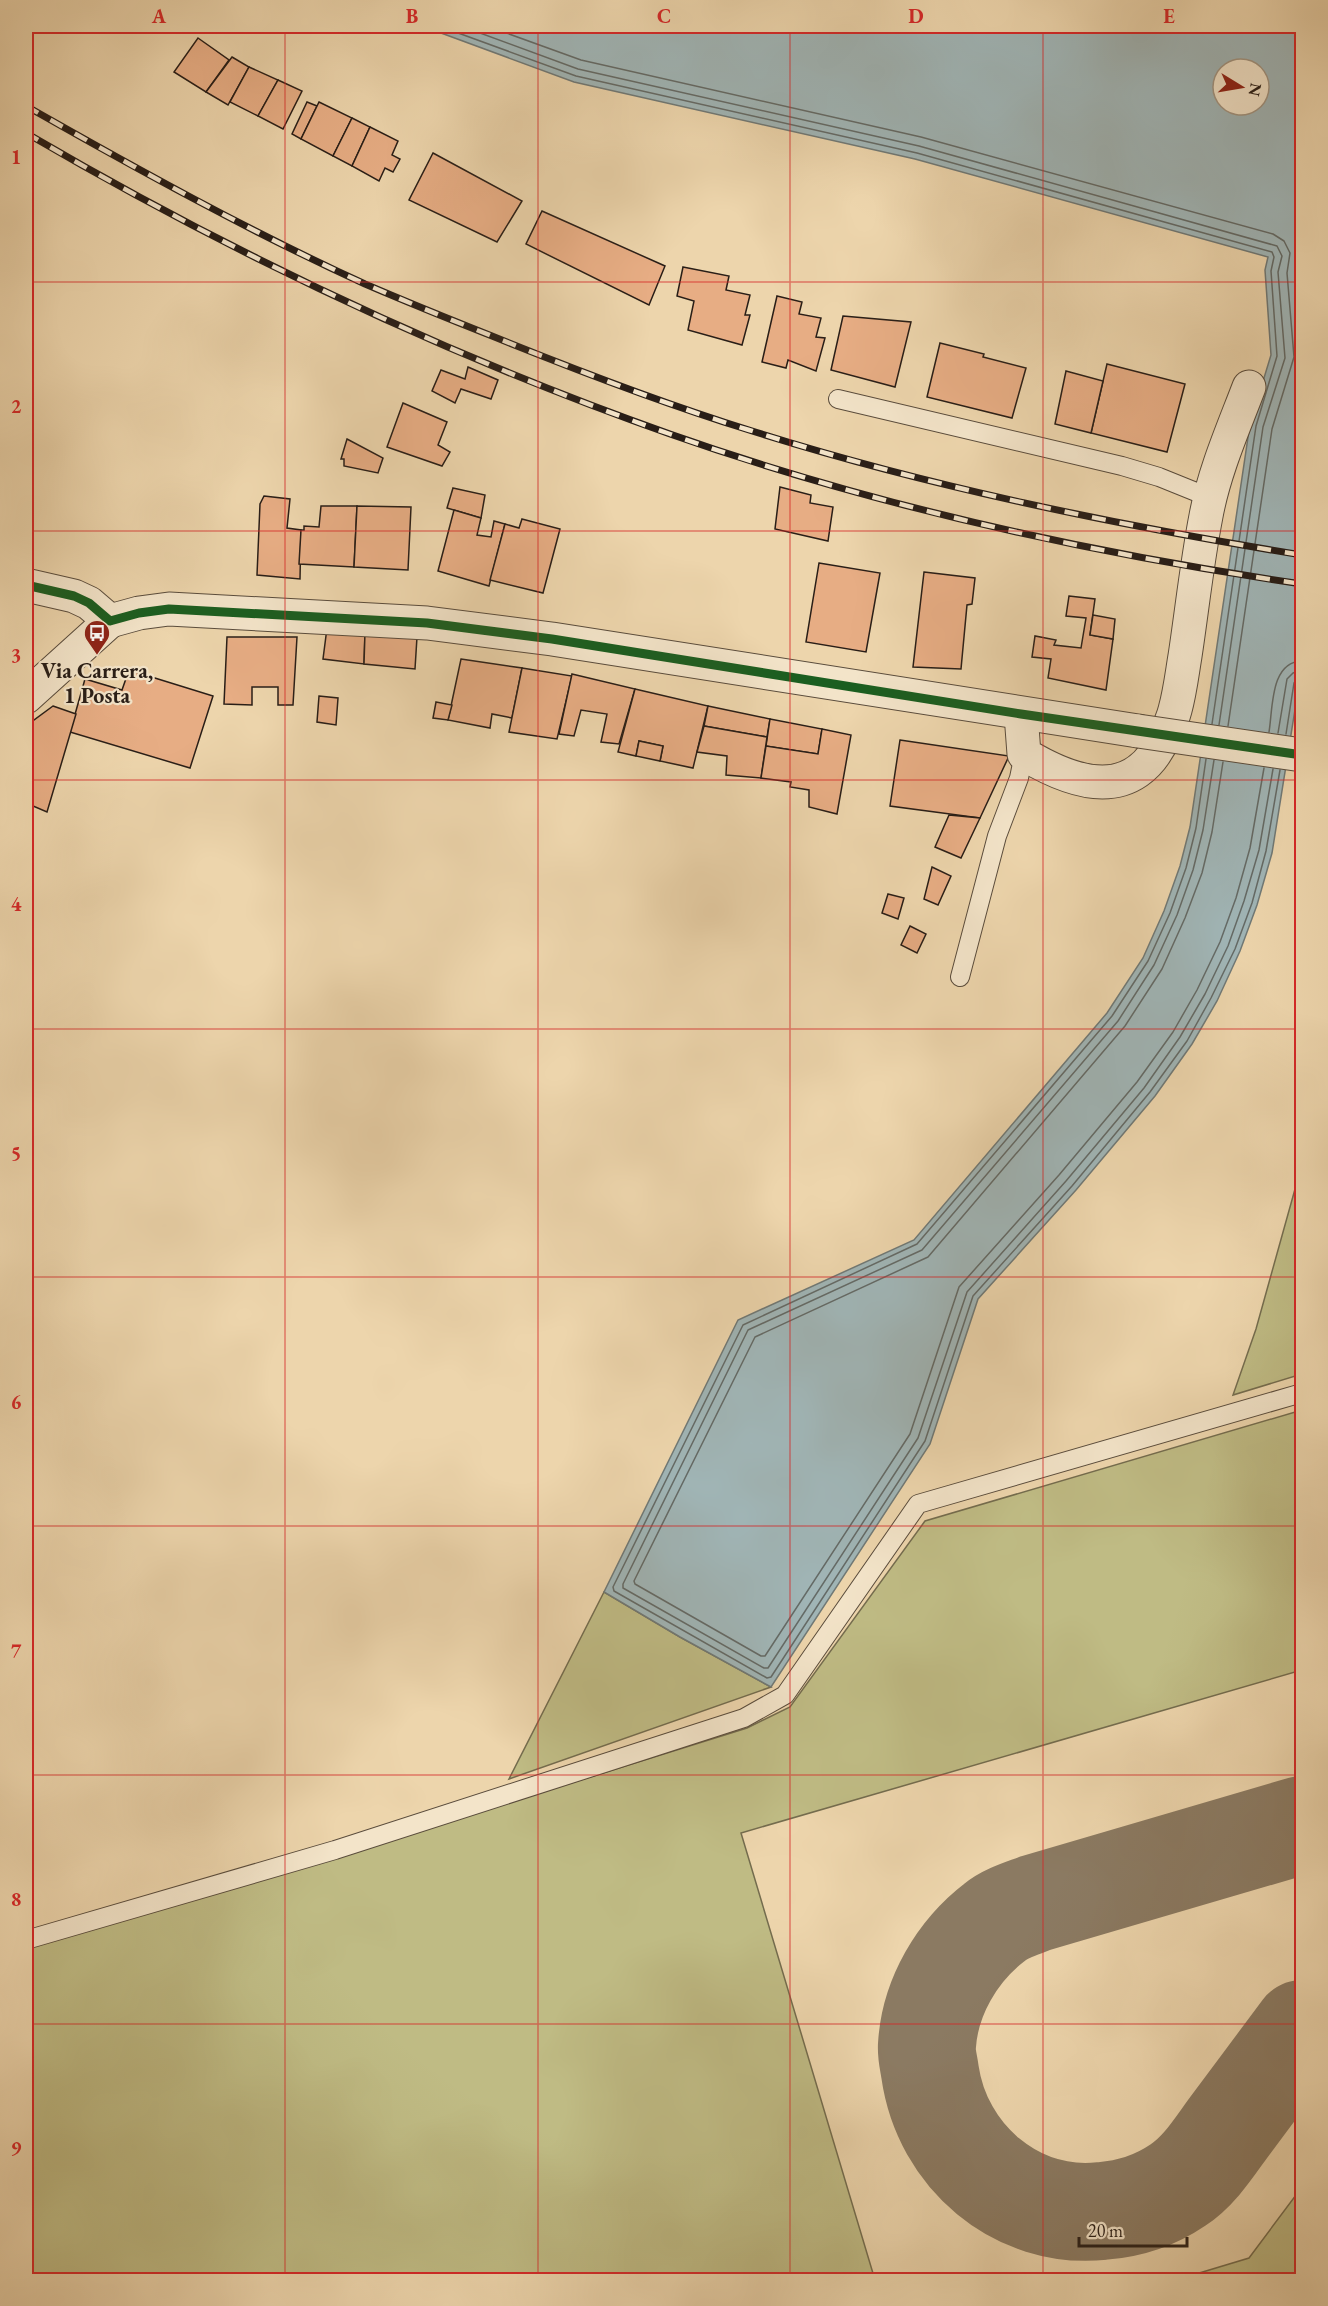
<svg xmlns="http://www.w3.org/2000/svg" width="1328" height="2306" font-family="'EB Garamond',serif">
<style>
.green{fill:#bfbb84;stroke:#746c4e;stroke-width:1.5}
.water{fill:#a0b5b6;stroke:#707976;stroke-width:1.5;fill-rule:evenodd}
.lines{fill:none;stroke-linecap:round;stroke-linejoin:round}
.shore{stroke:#646a66;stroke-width:1.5}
.taxiway{stroke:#8b7a62;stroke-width:98}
.building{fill:#e7ad84;stroke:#291e17;stroke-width:1.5}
.lane-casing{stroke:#5a4c3c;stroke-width:20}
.street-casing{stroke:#5a4c3c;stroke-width:35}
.lane{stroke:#f3e4c9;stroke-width:18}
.street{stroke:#f3e4c9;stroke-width:33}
.rail-casing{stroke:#291e17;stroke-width:7}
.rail{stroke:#f3e4c9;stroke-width:4.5;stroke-dasharray:14;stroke-linecap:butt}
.street-bridge-casing{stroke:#5a4c3c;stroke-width:35;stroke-linecap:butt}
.street-bridge{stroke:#f3e4c9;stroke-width:33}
.cycleway-casing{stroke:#f3e4c9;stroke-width:13}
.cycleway{stroke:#1b5e20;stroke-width:9}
.grid{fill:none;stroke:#d62828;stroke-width:1.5;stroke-opacity:0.55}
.labels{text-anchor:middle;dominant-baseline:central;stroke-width:4.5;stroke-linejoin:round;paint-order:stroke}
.poi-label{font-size:22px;font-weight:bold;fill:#291e17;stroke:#f3e4c9}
.neatline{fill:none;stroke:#d62828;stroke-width:2}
.grid-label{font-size:20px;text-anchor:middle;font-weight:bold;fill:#d62828}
</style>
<rect width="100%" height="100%" fill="#edd5ac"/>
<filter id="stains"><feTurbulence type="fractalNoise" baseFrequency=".00333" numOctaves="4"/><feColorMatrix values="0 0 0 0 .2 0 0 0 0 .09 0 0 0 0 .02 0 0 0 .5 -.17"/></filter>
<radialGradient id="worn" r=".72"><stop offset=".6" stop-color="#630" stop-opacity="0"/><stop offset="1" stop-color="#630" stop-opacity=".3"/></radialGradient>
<g class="green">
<path d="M1302,1164V1374L1233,1395L1256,1329Z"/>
<path d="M1302,1410V1670L741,1833L875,2280H26V1947L334,1857L747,1728L790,1707L925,1521Z"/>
<path d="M604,1592L680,1637L771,1687L509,1779Z"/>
<path d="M1302,2187V2280H1176L1249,2258Z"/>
</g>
<path class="water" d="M422,26H1302V666L1272,853L1257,905L1240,951L1217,1001L1192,1044L1155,1096L1076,1190L978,1299L930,1444L771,1687L680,1637L604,1592L738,1320L914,1240L1107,1013L1143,958L1164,911L1180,866L1190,827L1250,424L1271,355L1265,270L1268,257L915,159L574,82ZM1223,69H1259V105H1223Z"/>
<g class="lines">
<g class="shore">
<path d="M439,26L576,76L917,153L1272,252L1274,257L1271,271L1277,356L1256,426L1212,724"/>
<path d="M461,26L578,69L919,146L1277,246L1282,256L1278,272L1285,358L1263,427L1219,725"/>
<path d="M487,26L581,60L921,137L1273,234L1284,241L1290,253L1287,273L1294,357L1272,429L1228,726"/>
<path d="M1269,732C1273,708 1270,662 1302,661"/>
<path d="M1278,733L1287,679L1293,673L1302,670"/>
<path d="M1286,734L1294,683L1297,679L1302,678"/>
<path d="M1206,759L1196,828L1186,868L1170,913L1148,961L1112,1016L917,1244L743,1325L613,1587L614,1591L767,1678L771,1677L925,1441L973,1296L1072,1186L1150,1092L1187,1041L1211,998L1235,949L1252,903L1266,851L1280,770"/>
<path d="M1214,760L1203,830L1193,870L1177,915L1154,965L1118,1021L922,1250L748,1330L623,1584V1588L764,1668H768L918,1438L967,1292L1066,1181L1144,1088L1180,1037L1205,994L1228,946L1244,901L1259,850L1273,769"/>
<path d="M1223,762L1212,832L1202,873L1185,918L1162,969L1125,1026L928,1257L755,1337L634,1581L635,1584L761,1656H765L910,1434L959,1287L1059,1175L1137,1082L1173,1032L1197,990L1220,942L1236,898L1250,848L1264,768"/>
</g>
<path class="taxiway" d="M1302,1825L1036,1903C1023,1908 1006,1913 995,1922C957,1951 930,1997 927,2045C926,2054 929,2064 930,2072C942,2156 1016,2220 1102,2211C1129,2209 1156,2200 1178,2185C1201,2170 1216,2144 1232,2123C1255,2092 1279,2060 1302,2029"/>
</g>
<g class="building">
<path d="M198,38L229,60L206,92L174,72Z"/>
<path d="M232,57L249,67L228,105L206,92Z"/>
<path d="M249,67L278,80L258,116L230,102Z"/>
<path d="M278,80L302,91L283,129L258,116Z"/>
<path d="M307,102L317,106L301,139L292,134Z"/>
<path d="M319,102L352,118L333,156L301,139Z"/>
<path d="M352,118L370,127L352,166L333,156Z"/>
<path d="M370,127L398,141L392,155L400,159L393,172L385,168L379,181L352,166Z"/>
<path d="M433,153L522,201L497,242L409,200Z"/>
<path d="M542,211L665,266L649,305L526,244Z"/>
<path d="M683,267L729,276L726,290L750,295L745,315H750L742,345L688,330L694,301L677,296Z"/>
<path d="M777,296L802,302L799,314L821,318L816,337L825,338L816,371L788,360L786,368L762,362Z"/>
<path d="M843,316L911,322L895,387L831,370Z"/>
<path d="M940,343L984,354L983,357L1026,368L1012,418L927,397Z"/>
<path d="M1107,364L1185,384L1167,452L1091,433Z"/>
<path d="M468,367L498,380L491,399L461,389L455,403L432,391L441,370L465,379Z"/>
<path d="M1066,371L1103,381L1091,433L1055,424Z"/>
<path d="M403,403L447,422L438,445L450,452L442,466L387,447Z"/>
<path d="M347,439L383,458L378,473L344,466V459H341Z"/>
<path d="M780,487L811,495L810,503L833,507L828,541L775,529Z"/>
<path d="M453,488L485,495L481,518L447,508Z"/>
<path d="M264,496L290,499L287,528L301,530L300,579L257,575L260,504Z"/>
<path d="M321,506H357L354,567L299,564L301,530H304V526L319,527Z"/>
<path d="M357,506L411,507L408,570L354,567Z"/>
<path d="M454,510L481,518L477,535L491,537L494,521L505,524L489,586L438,571Z"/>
<path d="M522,519L560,529L543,593L490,580L505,524L519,528Z"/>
<path d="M819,563L880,573L866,652L806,642Z"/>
<path d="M924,572L975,578L972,604L967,605L961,669L913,667Z"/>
<path d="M1069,596L1095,599L1090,635L1113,639L1106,690L1048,678L1051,659L1032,657L1035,636L1056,640L1054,645L1081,648L1086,618L1066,616Z"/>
<path d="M26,603L29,608L26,624Z"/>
<path d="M1093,615L1115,619L1113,639L1090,635Z"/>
<path d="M327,628L365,632L364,664L323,659Z"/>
<path d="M365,632L417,637L415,669L364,664Z"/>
<path d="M227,637H297L293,705H278V687H252V705L224,704Z"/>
<path d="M461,659L522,668L512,718L492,714L490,728L448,720Z"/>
<path d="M522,668L572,676L557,739L509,732Z"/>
<path d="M129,670L213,696L190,768L70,732L85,679L122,690Z"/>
<path d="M572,674L635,689L619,744L601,742L607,714L581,710L574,736L559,734Z"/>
<path d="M635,689L708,706L693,768L660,761L663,746L639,741L636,756L618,752Z"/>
<path d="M319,696L338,698L336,725L317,722Z"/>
<path d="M436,702L452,705L448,720L433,718Z"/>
<path d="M53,706L76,714L47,812L26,803V726Z"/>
<path d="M708,706L770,719L767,737L704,726Z"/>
<path d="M770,719L822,729L818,754L766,746Z"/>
<path d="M704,726L767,737L761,778L726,775L727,756L697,752Z"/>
<path d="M822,729L851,735L837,814L809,807V790L790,787L791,782L761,778L766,746L818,754Z"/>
<path d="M900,740L1009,756L980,818L890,806Z"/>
<path d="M639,741L663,746L660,761L636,756Z"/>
<path d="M949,815L980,818L961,858L935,847Z"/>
<path d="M932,867L951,876L938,905L924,899Z"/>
<path d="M888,894L904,898L898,919L882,913Z"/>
<path d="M910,926L926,934L917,953L901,945Z"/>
</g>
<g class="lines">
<g class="lane-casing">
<g id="lane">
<path d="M838,399L1122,466L1159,477L1211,498"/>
<path d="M960,977L997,836L1019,778L1024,754"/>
<path d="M26,1940L335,1850L744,1718L785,1695L918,1504L1302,1393"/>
</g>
</g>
<g class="street-casing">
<g id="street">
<path d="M26,585L74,596L89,603L110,621L139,613L169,609L427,623L552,639L1138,731"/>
<path d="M26,697L110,621"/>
<path d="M1021,714L1024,754C1075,785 1135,804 1165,735C1169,727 1173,718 1175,710C1180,692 1182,674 1185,656C1192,610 1197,562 1206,516C1214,472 1233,429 1249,387"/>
</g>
</g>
<use href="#lane" class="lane"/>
<use href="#street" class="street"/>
<g class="rail-casing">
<g id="rail">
<path d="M26,106C137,169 249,231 365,284C407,302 449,319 492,336C576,370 662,403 749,430C929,487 1116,525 1302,555"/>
<path d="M26,133C231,253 446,355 670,434C874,506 1089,553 1302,584"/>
</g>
</g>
<use href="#rail" class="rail"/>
<g class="street-bridge-casing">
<path id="street-bridge" d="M1138,731L1302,755"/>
</g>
<use href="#street-bridge" class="street-bridge"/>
<g class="cycleway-casing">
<path id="cycleway" d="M26,585L74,596L89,603L110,621L139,613L169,609L427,623L552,639L1021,714L1302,755"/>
</g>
<use href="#cycleway" class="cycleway"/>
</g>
<path class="grid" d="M285,26V2280M538,26V2280M790,26V2280M1043,26V2280M26,282H1302M26,531H1302M26,780H1302M26,1029H1302M26,1277H1302M26,1526H1302M26,1775H1302M26,2024H1302"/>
<defs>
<g id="bus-pin" transform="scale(1.35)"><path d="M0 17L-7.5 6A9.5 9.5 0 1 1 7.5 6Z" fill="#8f2418" stroke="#f3e4c9"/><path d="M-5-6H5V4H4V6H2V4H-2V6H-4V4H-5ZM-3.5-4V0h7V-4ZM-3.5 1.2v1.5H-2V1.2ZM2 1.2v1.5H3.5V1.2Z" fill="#fff"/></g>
</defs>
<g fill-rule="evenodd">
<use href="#bus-pin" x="97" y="633"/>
</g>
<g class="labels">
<g class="poi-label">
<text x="97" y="670">Via Carrera,<tspan x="97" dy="25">1 Posta</tspan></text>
</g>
</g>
<rect width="1328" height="2306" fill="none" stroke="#edd5ac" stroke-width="66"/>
<g transform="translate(1241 87) rotate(101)"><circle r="28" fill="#f3e4c9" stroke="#a29582" stroke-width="1.5"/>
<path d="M0-4.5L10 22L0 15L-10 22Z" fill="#8f2418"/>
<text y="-9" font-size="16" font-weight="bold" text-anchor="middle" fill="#291e17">N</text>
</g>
<path d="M1079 2237v9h108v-9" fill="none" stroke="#291e17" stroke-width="3"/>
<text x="1088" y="2237" font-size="18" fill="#291e17" stroke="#f3e4c9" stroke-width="4.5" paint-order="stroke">20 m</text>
<rect x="33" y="33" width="1262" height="2240" class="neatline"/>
<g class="grid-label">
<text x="159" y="23">A</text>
<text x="412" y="23">B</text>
<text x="664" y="23">C</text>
<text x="916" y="23">D</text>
<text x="1169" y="23">E</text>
<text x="16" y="164">1</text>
<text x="16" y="413">2</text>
<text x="16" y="662">3</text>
<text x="16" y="911">4</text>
<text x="16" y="1160">5</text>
<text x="16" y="1409">6</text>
<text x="16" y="1658">7</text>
<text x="16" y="1906">8</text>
<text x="16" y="2155">9</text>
</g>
<rect width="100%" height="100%" filter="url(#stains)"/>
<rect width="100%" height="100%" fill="url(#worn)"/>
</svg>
